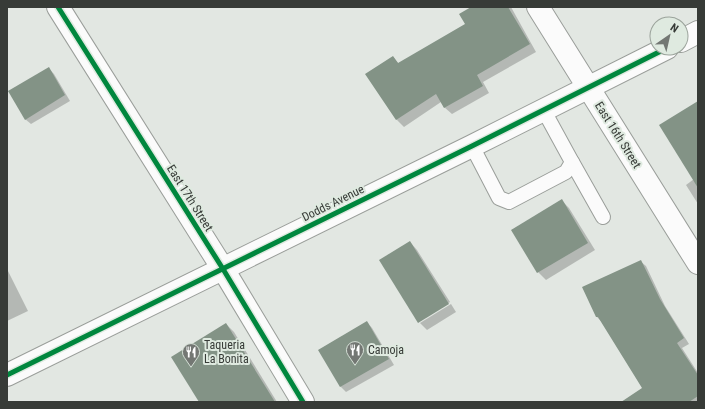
<svg xmlns="http://www.w3.org/2000/svg" width="705" height="409" font-family="'Roboto Condensed',sans-serif">
<style>
.shadow{fill:#0003}
.building{fill:#839386}
.lines{fill:none;stroke-linecap:round;stroke-linejoin:round}
.service-casing{stroke:#9a9e9a;stroke-width:16}
.minor-casing{stroke:#9a9e9a;stroke-width:24}
.primary-casing{stroke:#9a9e9a;stroke-width:24}
.service{stroke:#fbfbfb;stroke-width:14}
.minor{stroke:#fbfbfb;stroke-width:22}
.primary{stroke:#fbfbfb;stroke-width:22}
.cycleway-casing{stroke:#dfeae0;stroke-width:8}
.cycleway{stroke:#00873e;stroke-width:5}
.labels{text-anchor:middle;dominant-baseline:central;stroke-width:4;stroke-linejoin:round;paint-order:stroke}
.street-label{font-size:12px;fill:#373b37;stroke:#dfeae0}
.poi-label{font-size:12px;fill:#373b37;stroke:#dfeae0;text-anchor:start}
</style>
<rect width="100%" height="100%" fill="#e2e7e2"/>
<g class="shadow">
<path d="M473,7H511L536,52L483,82L489,93L452,114L444,107L441,102L404,127L397,120L367,74L393,57L399,64L467,24Z"/>
<path d="M48,68L54,74L70,101L31,124L25,119Z"/>
<path d="M698,102V204L686,185L694,179Z"/>
<path d="M562,201L569,208L595,250L546,280L538,272L512,230Z"/>
<path d="M410,242L417,250L450,302L420,321V322L381,261Z"/>
<path d="M640,261L646,266L665,306L689,344L682,348L698,373V402H639L644,389L602,322L597,317Z"/>
<path d="M7,269L28,311L7,321Z"/>
<path d="M451,304L456,312L427,330L420,323Z"/>
<path d="M367,322L372,328L394,365L346,392L341,387L319,350Z"/>
<path d="M226,324L234,332L277,402H200Z"/>
</g>
<g class="building">
<path d="M471,7H508L530,44L477,75L483,86L444,108L436,94L396,120L365,74L393,56L398,63L465,24L459,14Z"/>
<path d="M49,67L65,95L25,120L8,91Z"/>
<path d="M698,101V188L659,125Z"/>
<path d="M562,199L588,243L537,273L511,230Z"/>
<path d="M410,241L449,304L418,323L379,260Z"/>
<path d="M641,260L660,299L684,338L677,343L698,375V396L689,402H621L642,388L598,317H596L582,287Z"/>
<path d="M367,321L389,359L340,387L318,350Z"/>
<path d="M226,323L275,402H199L171,357Z"/>
</g>
<g class="lines">
<g class="service-casing">
<g id="service">
<path d="M472,146L499,198L509,202L566,172L572,162L543,109"/>
<path d="M572,162L603,217"/>
</g>
</g>
<g class="minor-casing">
<g id="minor">
<path d="M58,7L223,269L303,402"/>
<path d="M538,7L698,263"/>
</g>
</g>
<g class="primary-casing">
<g id="primary">
<path d="M681,41L698,32"/>
<path d="M7,375L472,146L667,48"/>
</g>
</g>
<use href="#service" class="service"/>
<use href="#minor" class="minor"/>
<use href="#primary" class="primary"/>
<g class="cycleway-casing">
<g id="cycleway">
<path d="M58,7L223,269L303,402"/>
<path d="M7,375L472,146L667,48"/>
</g>
</g>
<use href="#cycleway" class="cycleway"/>
</g>
<defs>
<g id="restaurant-pin" transform="scale(0.9)"><path d="M0 17L-7.5 6A9.5 9.5 0 1 1 7.5 6Z" fill="#737773" stroke="#dfeae0"/><path d="M-5-6h1v4h1v-4h1v4h1v-4h1v5L-1.5 .5V6h-2V.5L-5-1ZM5-6V6H3V1.5H1.5Q1.5-4 5-6Z" fill="#fff"/></g>
</defs>
<g fill-rule="evenodd">
<use href="#restaurant-pin" x="355" y="350"/>
<use href="#restaurant-pin" x="191" y="352"/>
</g>
<g class="labels">
<g class="street-label">
<text transform="translate(618 135) rotate(58)">East 16th Street</text>
<text transform="translate(190 198) rotate(58)">East 17th Street</text>
<text transform="translate(333 203) rotate(-26)">Dodds Avenue</text>
</g>
<g class="poi-label">
<text x="204" y="345">Taqueria<tspan x="204" dy="14">La Bonita</tspan></text>
<text x="368" y="350">Camoja</text>
</g>
</g>
<rect width="705" height="409" fill="none" stroke="#373b37" stroke-width="16"/>
<g transform="translate(669 36) rotate(34)"><circle r="19" fill="#dfeae0" stroke="#9ca49c"/>
<path d="M0-3L7 15L0 10L-7 15Z" fill="#737773"/>
<text y="-6" font-size="11" font-weight="bold" text-anchor="middle" fill="#373b37">N</text>
</g>
</svg>
